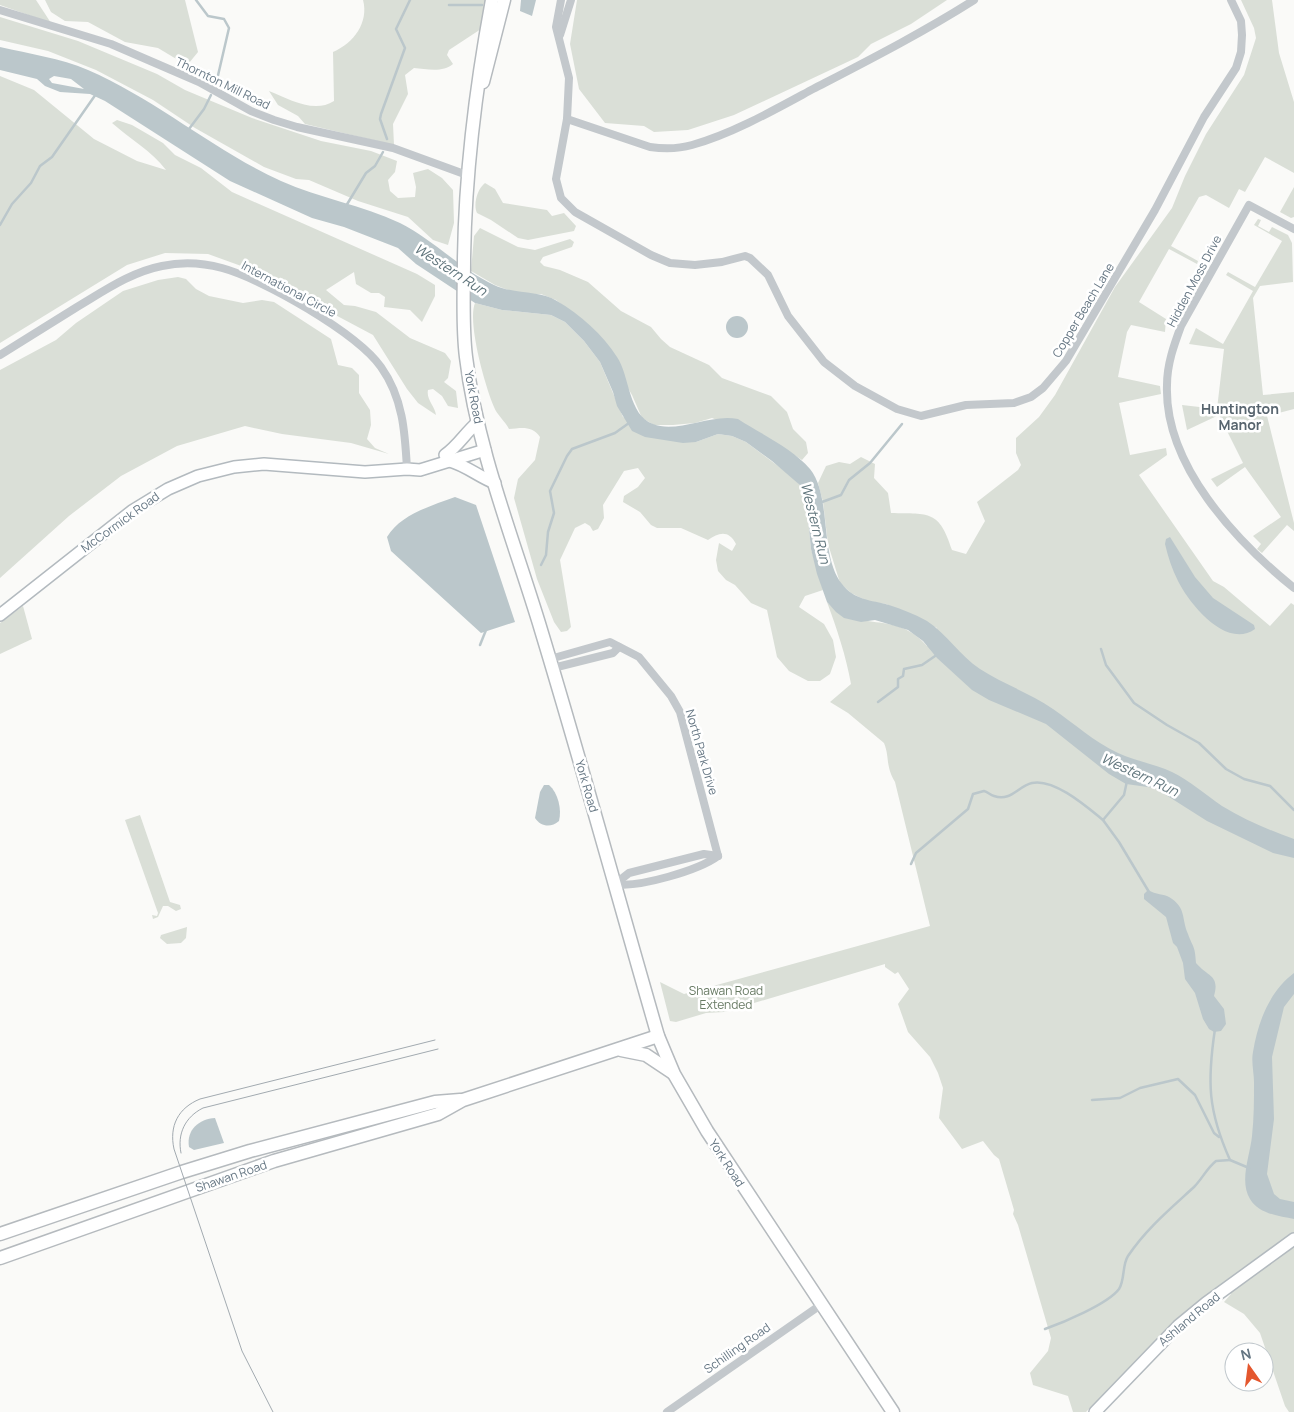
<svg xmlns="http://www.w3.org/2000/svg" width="1294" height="1412" font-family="Manrope,sans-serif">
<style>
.green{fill:#dadfd7}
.water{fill:#bbc7cb;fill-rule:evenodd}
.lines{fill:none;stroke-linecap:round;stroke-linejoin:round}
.stream{stroke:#bbc7cb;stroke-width:2.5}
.secondary-casing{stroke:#b3babf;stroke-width:14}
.primary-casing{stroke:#b5babe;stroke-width:15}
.street{stroke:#c3c8cc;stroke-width:8}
.secondary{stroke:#fff;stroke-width:11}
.primary{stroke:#fff;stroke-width:12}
.tram{stroke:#a2aab0;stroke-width:1}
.labels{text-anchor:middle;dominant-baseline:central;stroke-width:5;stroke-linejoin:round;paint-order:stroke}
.street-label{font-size:12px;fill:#657683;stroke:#fff}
.park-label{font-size:12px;fill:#687a64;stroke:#fff}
.water-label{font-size:14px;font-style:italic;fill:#60757c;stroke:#fff}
.neighbourhood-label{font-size:14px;font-weight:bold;fill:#57646e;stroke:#fff}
</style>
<rect width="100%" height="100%" fill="#fafaf8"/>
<g class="green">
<path d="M0,0H36L51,23L0,5Z"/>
<path d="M45,0H185L198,52L189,63L178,60L158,48L125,42L88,22L65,21L51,12Z"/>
<path d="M363,0H486L481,29L449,50L447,55L453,64C443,73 426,69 414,68L405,75L408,94L393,124L394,145L305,124L298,116L278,105L269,91C289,99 314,114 334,101L333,52C354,43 369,22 363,0Z"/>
<path d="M577,0H947L911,24L871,44L858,57L734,115L688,130L654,132L644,126L605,123L579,89L570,44Z"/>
<path d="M1241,0H1272L1279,53L1294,102V173L1265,157L1245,192L1239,189L1229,208L1206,195L1199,197L1171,246L1198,261L1197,264L1169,249L1139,302L1166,319L1165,332L1131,325L1127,332L1118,377L1160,386L1161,394L1119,403L1130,455L1166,448L1167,455L1139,475L1213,581L1224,587L1270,626L1291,603L1294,605V1412H1289L1285,1406L1260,1333L1244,1314L1224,1302L1231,1294L1222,1286L1166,1330L1086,1412H1073L1068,1396L1033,1385L1030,1373L1048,1351L1051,1338L1018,1225L1013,1214L1014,1210L999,1159L994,1155L983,1141L962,1149L939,1118L943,1088L938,1073L930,1057L908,1032L898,1004L909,989L898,972L895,974L885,967V964L724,1012L706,1013L676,1022L670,1021L660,982L684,994L930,926L895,782C885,765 890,758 884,743L848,713L830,702L851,684C846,656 837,629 827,602C856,634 896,609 927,646L937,628L886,604L869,602L851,593L840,583L828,544L823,502L818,483L826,466L839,462L850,464L861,457L875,464L874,478L888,493L891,513C930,514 939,510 952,550L966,554L985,521L977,502L1018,470L1021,465L1016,453V438L1039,417L1055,395L1115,287L1172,208L1185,176L1206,134L1244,75L1256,38L1254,28Z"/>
<path d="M0,17L78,41L157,74L185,90L252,118L321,141L371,151L397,161L395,172L388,180L390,191L398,198L415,197L416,187L413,173L428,169L442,178L453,190L454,223L448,245L433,240L408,217L358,201L309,180L296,179L264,167L195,128L153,100L96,70L48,51L0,40Z"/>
<path d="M0,76L34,90L94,139L137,161L166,170C152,151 130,139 112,123L117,120L132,125L163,143L175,155L201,168L232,192L417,274L435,285V296L422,322L410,310L384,307L385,297L379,293H371L356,284L354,272L326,290L344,305L355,306L376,312L410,338L445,353L451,361L448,378L444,382L456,391L458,408L448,406L442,396L433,389L428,390C426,400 435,406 436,415L418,403L407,389L373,335L326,310L296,291L244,267L208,254L165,253L127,265L0,343Z"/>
<path d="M485,183L495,189L503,203L547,210L552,216L564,213L576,226L574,231L528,240L518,238L491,220L477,213C473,205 477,189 485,183Z"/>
<path d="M1294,187V217L1291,218L1280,212Z"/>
<path d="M1258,219L1261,220L1258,226L1269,232L1272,227L1288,235L1292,243L1293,282L1260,286L1253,298L1263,395L1294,392V409L1267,416L1294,523V531L1287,525L1262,553L1257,549L1261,544L1253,536L1281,517L1245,467L1217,487L1211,479L1243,463L1219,415L1187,430L1182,405L1217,409L1224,349L1189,344L1196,328L1223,344L1253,291L1226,275L1228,272L1255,287L1282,241L1254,225Z"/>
<path d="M480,228L518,247L535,250L570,239L574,242L572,247L543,257L540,262L544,266L560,270L588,282L621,311L651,327L661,339L670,347L709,365L722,378L771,396L787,412L793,429L806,442L808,453L802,460L779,445L712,418L695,423L673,425H654L642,418L632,395L593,329L556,300L541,294H519L495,285L471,271L474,236Z"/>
<path d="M178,277L186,279L196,289L209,296L243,303L262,300L274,302L331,339L338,365L352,368L359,375V393L370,410L371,425L367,439L375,448L389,454L351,443L282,434L245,426L177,446L121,476L69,516L0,578V370L56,340L76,323L123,291L158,280Z"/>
<path d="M475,303L502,310L551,315L565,322L584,341L600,362L623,417L696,442L718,434L732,436L746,442L790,475L801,486L806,499L811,549L823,590L805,596L799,607L824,624L833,640L836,657L830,674L820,681H808L789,671L777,657L767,610L751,603L735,585L726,580L718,571L716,560L719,543L732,551L736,544C729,530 719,532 708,540L681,528H657L651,525L640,512L623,502L624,496L638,487L645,478L638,468L624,471L603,505L604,518L598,529L593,531L590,526L585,523L575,528L560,560L571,627L567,631L561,632L554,622L537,579L514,498L518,479L535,460L540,437C532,425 521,428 509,429C505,421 497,415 494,407C485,386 467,322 475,303Z"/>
<path d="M23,606L32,639L0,654V623Z"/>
<path d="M140,815L170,902L180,905L181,909L176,911L168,906H163L158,917L153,919L152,915L157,916L158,913L125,820Z"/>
<path d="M187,927L186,938L181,943L167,944L160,938L161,935Z"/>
</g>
<g class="water">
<path d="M521,0H536L532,16L520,11Z"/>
<path d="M0,47C30,54 60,58 88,70C157,100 213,150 281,181C319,198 362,205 400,223C434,240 460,269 494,285C516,295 539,290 557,301C580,314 603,335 617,357C630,376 628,415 653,424C677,434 711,413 738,419C761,434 792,448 810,469C832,496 819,555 842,584C854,600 871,600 889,605C902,609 914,614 927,621C947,634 960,656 980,669C1003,684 1030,693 1053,709C1075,724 1094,742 1118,753C1135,761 1155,764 1172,772C1190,781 1206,795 1222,806C1245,820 1269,830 1294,839V858L1273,853L1207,821L1155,788L1126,784L1109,774L1046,724L989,700L972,690L937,658L923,641L908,630L875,620L861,622L844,618L836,612L827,602L817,574L811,549L806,499L801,486L772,461L746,442L732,436L718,434L696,442L683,443L645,437L632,431L617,406L613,392L600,362L584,341L565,322L551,315L502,310L475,303L416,264L398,248L344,227L312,218L230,181L105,101L90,94L60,92L45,86L37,79L0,70ZM54,76L71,79L84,89L52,83L49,79Z"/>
<circle cx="737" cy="327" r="11"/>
<path d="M455,497L476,505L515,622L481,633L391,551L387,537C401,514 431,506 455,497Z"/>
<path d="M1170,537L1195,577L1213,598L1254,625L1255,629C1226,650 1189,603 1178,581C1172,569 1168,557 1165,544L1166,539Z"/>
<path d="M544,785H549C558,793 562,809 559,821C551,828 541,827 535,818L540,792Z"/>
<path d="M1148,890C1156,895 1164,894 1169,897C1187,908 1181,918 1188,934C1193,948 1195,945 1196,963C1208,977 1220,975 1214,996L1224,1009L1226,1024L1221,1031L1214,1032L1209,1029L1203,1019L1195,993L1185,979L1183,963L1177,947L1173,943L1166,917L1144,899V894Z"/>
<path d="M1294,973V994L1284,1007L1272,1057L1274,1119L1267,1174L1274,1194L1280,1199L1294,1202V1219C1279,1216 1259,1214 1250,1199C1239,1181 1250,1156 1252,1136C1254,1118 1254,1100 1254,1082C1254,1073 1251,1061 1253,1052C1258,1022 1269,992 1294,973Z"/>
<path d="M215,1118L224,1143L194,1150L189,1147C186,1130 199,1119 215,1118Z"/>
</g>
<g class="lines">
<g class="stream">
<path d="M196,0L208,16L224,19L229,28L216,84"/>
<path d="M449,5H482"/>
<path d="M189,129L204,109L211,95"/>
<path d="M387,139L380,119L381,114L405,48L396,29L410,0"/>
<path d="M346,206L366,173L375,166L383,152"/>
<path d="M0,225L12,204L31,183L40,166L52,157L96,94"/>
<path d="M822,502L841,495L849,480L870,463L902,424"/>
<path d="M541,565L546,555L548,532L554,513L550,491L567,456L572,449L615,433L629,423"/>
<path d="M480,645L486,630"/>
<path d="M1101,649L1106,665L1134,703L1167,725L1199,743L1226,769L1244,779L1270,786L1294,810"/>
<path d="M878,702L898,687V679L903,676L904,669L922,665L938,654"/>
<path d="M1103,820L1119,842L1149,892"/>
<path d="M911,864L916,853L968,809L973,794L984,791C988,792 990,795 994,796C1011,802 1018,786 1032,783C1054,778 1087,807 1103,820L1124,795L1127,781"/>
<path d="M1215,1029C1207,1082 1208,1111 1230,1160L1249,1168"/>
<path d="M1092,1100L1120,1098L1140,1088L1178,1079L1195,1095L1214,1133L1219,1137"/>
<path d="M1045,1329C1062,1323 1108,1304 1119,1289C1125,1280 1122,1265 1128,1256C1146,1229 1170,1209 1194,1187C1202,1179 1207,1168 1216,1161L1230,1160"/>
</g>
<g class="secondary-casing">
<g id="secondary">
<path d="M445,455C459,445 465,433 478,422"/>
<path d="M450,461C467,466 479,477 495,483"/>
<path d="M0,615L132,511L168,489L198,476L234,467L264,464L365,472L407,469L420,470L485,450"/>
<path d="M1095,1412L1178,1326L1206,1303L1294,1239"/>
</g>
</g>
<g class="primary-casing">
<g id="primary">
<path d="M492,0C476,86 465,173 464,260C464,292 462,325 466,357C477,450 514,540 541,630C582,765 619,901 658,1036L674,1074L707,1131L893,1412"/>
<path d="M483,82L504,0"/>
<path d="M621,1050L646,1055L673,1073"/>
<path d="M0,1234L182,1172L250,1151L435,1102L460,1100"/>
<path d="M0,1258L274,1161L438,1114L463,1100L658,1036"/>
</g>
</g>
<g class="street">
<path d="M561,0L556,27L569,78L567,119"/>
<path d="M974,0C922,33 867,61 813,89C776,109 732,134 692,145C678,149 664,149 650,147L567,119L556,179L561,198L575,212L651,255L670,263L695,265L722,262L745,256L750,258L768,275L788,316L824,362L855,386L897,409L921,416L966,405L1014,403L1031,397L1043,388L1066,361L1155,210L1204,117L1236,68L1241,52L1242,35L1241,21L1231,0"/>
<path d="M0,10L111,44L199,82L251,111L274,120L297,127L393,148L467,175"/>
<path d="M560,35L571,0"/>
<path d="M1294,229L1249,205L1181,326C1174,345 1167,364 1167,385C1164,465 1236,541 1294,588"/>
<path d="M0,355C26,339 51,323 77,307C104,291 131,272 162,266C181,262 203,263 222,268C263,279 357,333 381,367C403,398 405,432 407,469"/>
<path d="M550,659L610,642L639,657L671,696L680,712L718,856"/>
<path d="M553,668L613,653L619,647"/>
<path d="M615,884L629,873L704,854L718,856"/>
<path d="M615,884C639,888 699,870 718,856"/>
<path d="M667,1412L822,1304"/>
</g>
<use href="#secondary" class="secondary"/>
<use href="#primary" class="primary"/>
<g class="tram">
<path d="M181,1153C177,1134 185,1117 203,1108L438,1049"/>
<path d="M273,1412L242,1351L174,1149C169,1126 178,1108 200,1099L435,1040"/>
</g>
</g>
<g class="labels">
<g class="street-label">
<text transform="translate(223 83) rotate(26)">Thornton Mill Road</text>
<text transform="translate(1194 281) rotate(-62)">Hidden Moss Drive</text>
<text transform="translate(289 289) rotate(28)">International Circle</text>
<text transform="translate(1083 310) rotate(-59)">Copper Beach Lane</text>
<text transform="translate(474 397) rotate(79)">York Road</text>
<text transform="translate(120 522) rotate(-36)">McCormick Road</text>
<text transform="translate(702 752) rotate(74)">North Park Drive</text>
<text transform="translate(587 786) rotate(74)">York Road</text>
<text transform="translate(727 1163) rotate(57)">York Road</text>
<text transform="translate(231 1176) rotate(-19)">Shawan Road</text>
<text transform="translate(1189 1319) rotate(-40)">Ashland Road</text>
<text transform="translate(737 1348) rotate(-35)">Schilling Road</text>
</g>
<g class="park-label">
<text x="726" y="990">Shawan Road<tspan x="726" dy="14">Extended</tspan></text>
</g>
<g class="water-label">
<text transform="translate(451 269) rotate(33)">Western Run</text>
<text transform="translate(816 523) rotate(76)">Western Run</text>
<text transform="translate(1140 774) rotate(25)">Western Run</text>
</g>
<g class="neighbourhood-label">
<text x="1240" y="408">Huntington<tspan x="1240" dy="16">Manor</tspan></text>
</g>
</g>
<g transform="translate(1249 1367) rotate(346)"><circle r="24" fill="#ffffff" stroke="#c1c8cd"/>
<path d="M0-4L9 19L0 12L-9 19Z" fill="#e4572e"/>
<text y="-8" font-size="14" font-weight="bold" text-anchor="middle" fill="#657683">N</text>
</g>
</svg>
